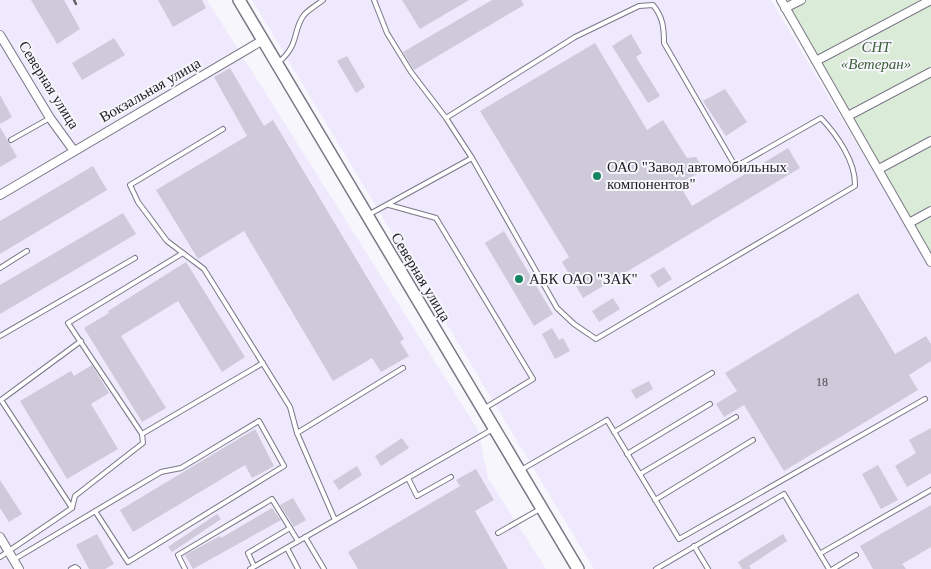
<svg xmlns="http://www.w3.org/2000/svg" width="931" height="569" font-family="'Times New Roman',serif">
<style>
.built{fill:#eee9fc}
.green{fill:#daecd8}
.building{fill:#cecada}
.lines{fill:none;stroke-linecap:round;stroke-linejoin:round}
.service-casing{stroke:#7b7786;stroke-width:6}
.minor-casing{stroke:#7b7786;stroke-width:10}
.secondary-casing{stroke:#7b7786;stroke-width:14}
.service{stroke:#fff;stroke-width:4}
.minor{stroke:#fff;stroke-width:8}
.secondary{stroke:#fff;stroke-width:11}
.rail{stroke:#646268;stroke-width:2.5}
.poi-dot{fill:#168360;stroke:#f8f6fd;stroke-width:2}
.labels{text-anchor:middle;dominant-baseline:central;stroke-width:4;stroke-linejoin:round;paint-order:stroke}
.number-label{font-size:12px;fill:#4c4952}
.park-label{font-size:15px;font-style:italic;fill:#3c6038;stroke:#f8f6fd}
.street-label{font-size:15px;fill:#201e24;stroke:#f8f6fd}
.poi-label{font-size:15px;fill:#201e24;stroke:#f8f6fd;text-anchor:start}
</style>
<rect width="100%" height="100%" fill="#f8f6fd"/>
<g class="built">
<path d="M0,0H207L478,430L488,478L546,569H0Z"/>
<path d="M252,0H771L931,268V569H594Z"/>
</g>
<path class="green" d="M781,0H931V262Z"/>
<g class="building">
<path d="M31,0H64L80,29L57,44Z"/>
<path d="M158,0H202L206,8L173,27Z"/>
<path d="M402,0H469L420,29Z"/>
<path d="M492,0H521L524,5L414,70L403,52Z"/>
<path d="M631,34L642,53L636,57L660,96L648,103L612,46Z"/>
<path d="M114,38L125,55L82,80L72,63Z"/>
<path d="M595,43L647,130L663,120L687,158L696,157L704,170L679,184L692,206L788,148L800,168L583,298L562,262L569,257L480,111Z"/>
<path d="M347,56L365,87L356,93L337,61Z"/>
<path d="M230,68L264,126L273,120L404,339L400,342L409,356L381,372L372,358L333,381L244,231L198,259L156,190L247,136L214,77Z"/>
<path d="M725,89L747,122L726,136L703,101Z"/>
<path d="M0,95L12,117L0,124Z"/>
<path d="M0,127L17,157L0,167Z"/>
<path d="M93,166L107,190L0,254V221Z"/>
<path d="M123,213L136,234L0,314V285Z"/>
<path d="M504,231L553,314L534,326L485,243Z"/>
<path d="M186,262L245,357L222,372L178,301L121,336L166,408L142,422L84,328L109,313L108,311Z"/>
<path d="M664,267L672,279L658,288L650,275Z"/>
<path d="M858,293L895,354L926,336L931,344V361L909,375L918,390L784,471L744,405L724,417L716,404L737,391L725,373Z"/>
<path d="M613,298L620,309L599,322L592,311Z"/>
<path d="M552,328L559,340L563,338L570,351L555,359L542,334Z"/>
<path d="M92,365L109,393L91,404L118,449L67,479L20,401L71,371L74,376Z"/>
<path d="M649,381L653,389L636,399L631,390Z"/>
<path d="M931,428V473L907,487L895,466L916,453L909,440Z"/>
<path d="M255,429L274,466L252,478L245,465L133,532L120,510Z"/>
<path d="M402,438L409,448L381,466L375,456Z"/>
<path d="M878,465L898,500L881,509L862,474Z"/>
<path d="M357,466L362,475L339,490L333,481Z"/>
<path d="M476,469L494,500L475,511L508,569H358L348,552L460,486L456,480Z"/>
<path d="M0,480L22,514L9,522L0,508Z"/>
<path d="M293,498L306,520L294,527L280,505Z"/>
<path d="M931,505V547L902,564L906,569H873L860,546Z"/>
<path d="M272,508L281,520L193,569L185,555L220,536L221,538Z"/>
<path d="M217,514L221,519L172,552L168,547Z"/>
<path d="M97,534L114,564L105,569H89L76,545Z"/>
<path d="M783,534L787,541L749,566L751,569H742L738,562Z"/>
</g>
<g class="lines">
<g class="service-casing">
<g id="service">
<path d="M374,0L387,33L411,72L446,118L472,158L557,308L574,324L596,339L855,186C856,162 837,135 821,118L742,163L734,164L664,43C664,28 663,17 653,5L639,6L575,37L446,118"/>
<path d="M279,62C300,44 292,31 304,15C309,9 317,5 323,0"/>
<path d="M223,129L130,185L138,202L167,241L204,269L290,407L297,433"/>
<path d="M11,140L50,118"/>
<path d="M389,205L436,218L533,379L485,408"/>
<path d="M368,215L472,158"/>
<path d="M183,253L68,323L142,434L263,363"/>
<path d="M0,268L27,251"/>
<path d="M0,336L135,258"/>
<path d="M614,432L712,373"/>
<path d="M627,454L710,404"/>
<path d="M521,470L607,420L679,539L925,399"/>
<path d="M640,474L736,417"/>
<path d="M408,478L417,496L451,477"/>
<path d="M655,500L753,440"/>
<path d="M72,508L1,400L81,341"/>
<path d="M335,520L297,433L403,368"/>
<path d="M498,533L540,509"/>
<path d="M305,537L324,569"/>
<path d="M694,546L708,569"/>
<path d="M287,548L298,569"/>
<path d="M821,553L931,490"/>
<path d="M0,557L72,508L75,496L143,443L142,434"/>
<path d="M13,560L161,472L181,468L259,421L284,466L128,562L95,511"/>
<path d="M254,566L248,553L290,528"/>
<path d="M71,569L75,567L78,569"/>
<path d="M185,569L178,555L272,499L298,541"/>
<path d="M250,569L493,429"/>
<path d="M656,569L784,494L829,569"/>
<path d="M833,569L856,555"/>
</g>
</g>
<g class="minor-casing">
<g id="minor">
<path d="M781,0L931,262"/>
<path d="M785,8L801,0"/>
<path d="M0,35L50,118L74,151"/>
<path d="M816,61L931,0"/>
<path d="M848,116L931,72"/>
<path d="M879,169L931,141"/>
<path d="M0,195L263,40"/>
<path d="M909,223L931,211"/>
<path d="M0,537L19,569"/>
</g>
</g>
<g class="secondary-casing">
<path id="secondary" d="M239,0L578,569"/>
</g>
<use href="#service" class="service"/>
<use href="#minor" class="minor"/>
<use href="#secondary" class="secondary"/>
<path class="rail" d="M74,0L76,4"/>
</g>
<g class="poi-dot">
<circle cx="597" cy="176" r="5"/>
<circle cx="519" cy="279" r="5"/>
</g>
<g class="labels">
<g class="number-label">
<text x="822" y="382">18</text>
</g>
<g class="park-label">
<text x="876" y="47">СНТ<tspan x="876" dy="17">«Ветеран»</tspan></text>
</g>
<g class="street-label">
<text transform="translate(49 85) rotate(58)">Северная улица</text>
<text transform="translate(150 90) rotate(-30)">Вокзальная улица</text>
<text transform="translate(421 277) rotate(59)">Северная улица</text>
</g>
<g class="poi-label">
<text x="607" y="167">ОАО "Завод автомобильных<tspan x="607" dy="17">компонентов"</tspan></text>
<text x="529" y="279">АБК ОАО "ЗАК"</text>
</g>
</g>
</svg>
